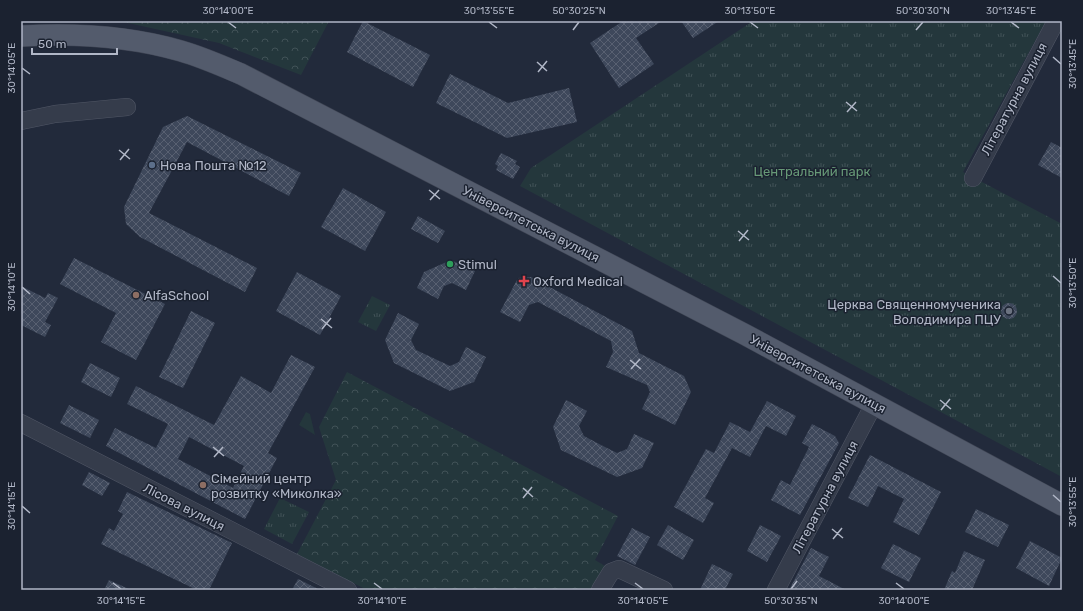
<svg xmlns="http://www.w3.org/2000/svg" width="1083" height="611" font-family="Rubik,sans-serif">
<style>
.green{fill:#24373c}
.forest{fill:url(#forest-crowns)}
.park{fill:url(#park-tufts)}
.building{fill:url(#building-cross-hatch);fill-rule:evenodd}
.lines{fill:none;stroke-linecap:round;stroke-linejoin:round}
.minor-casing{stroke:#515766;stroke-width:18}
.major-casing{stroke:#3f4554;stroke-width:22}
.minor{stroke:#353c4b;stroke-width:17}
.major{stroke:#535b6c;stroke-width:21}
.ticks{fill:none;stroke:#b1b7c7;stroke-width:1.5}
.service-dot{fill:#5c6f8a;stroke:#1b2230;stroke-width:1.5}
.leisure-dot{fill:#2e9e5b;stroke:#1b2230;stroke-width:1.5}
.health-dot{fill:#e0444e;stroke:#1b2230;stroke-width:1.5}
.education-dot{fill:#8d6e63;stroke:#1b2230;stroke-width:1.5}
.worship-dot{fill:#6b7280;stroke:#1b2230;stroke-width:1.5}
.labels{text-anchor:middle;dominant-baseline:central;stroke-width:3;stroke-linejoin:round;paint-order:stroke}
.street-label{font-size:13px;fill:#b1b7c7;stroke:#1b2230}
.poi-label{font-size:13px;fill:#b1b7c7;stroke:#1b2230;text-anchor:start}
.park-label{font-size:13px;fill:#679977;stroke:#1b2230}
.neatline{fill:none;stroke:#b1b7c7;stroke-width:1.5}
.ticks-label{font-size:10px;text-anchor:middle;fill:#b1b7c7}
</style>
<defs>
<pattern id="forest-crowns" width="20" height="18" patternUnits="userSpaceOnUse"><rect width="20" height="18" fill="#24373c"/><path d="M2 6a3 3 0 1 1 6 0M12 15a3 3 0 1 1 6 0" fill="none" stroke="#415257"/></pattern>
<pattern id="park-tufts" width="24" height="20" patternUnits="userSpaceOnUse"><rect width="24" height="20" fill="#24373c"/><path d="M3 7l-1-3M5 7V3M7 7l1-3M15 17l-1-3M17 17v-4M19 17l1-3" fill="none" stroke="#415257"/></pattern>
<pattern id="building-cross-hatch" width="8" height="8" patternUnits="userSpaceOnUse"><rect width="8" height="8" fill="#3e485b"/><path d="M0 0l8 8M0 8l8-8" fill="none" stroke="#586071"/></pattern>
</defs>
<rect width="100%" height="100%" fill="#222a3b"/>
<path class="green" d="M306,412L310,414L315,435L299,425Z"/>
<g class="forest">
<path d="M119,21H329L301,75L219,43Z"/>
<path d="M347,372L618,516L595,560L605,566L592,590H367L297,554L336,480L319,427Z"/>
</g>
<g class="park">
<path d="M753,21H1046L963,172L1062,224V477L520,186L531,168Z"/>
<path d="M372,296L390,305L376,331L358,322Z"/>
<path d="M280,498L309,512L292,544L264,529Z"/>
</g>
<g class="building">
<path d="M363,21L430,55L413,87L347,52Z"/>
<path d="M623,21H662L636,38L654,64L619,88L590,43Z"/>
<path d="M681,21H719L693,38Z"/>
<path d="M450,74L508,103L569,88L577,122L507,138L436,103Z"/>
<path d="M187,116L301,173L289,196L187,142L149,213L257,268L245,292L140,237L126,224L124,207L163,127Z"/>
<path d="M1051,142L1062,148V178L1038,165Z"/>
<path d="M501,153L517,161L515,164L520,167L513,179L496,170L498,166L495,164Z"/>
<path d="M343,188L386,212L365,251L321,227Z"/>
<path d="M418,216L445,231L438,243L411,229Z"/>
<path d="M74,258L165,304L136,360L101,342L116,313L60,284Z"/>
<path d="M451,260L475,271L466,290L452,283L444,286L438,299L417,288L424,272Z"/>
<path d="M297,272L341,296L320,335L276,311Z"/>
<path d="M531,277L632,331L639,353L684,376L691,392L675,425L642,409L650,392L647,385L606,367L613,352L611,341L538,302L529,305L520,322L500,312L518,278Z"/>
<path d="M21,286L45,298L48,293L58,298L45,322L51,325L45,337L21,325Z"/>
<circle cx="1009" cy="311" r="8"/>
<path d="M191,311L215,323L183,388L159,377Z"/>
<path d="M398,313L419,324L411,340L416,350L450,366L459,362L466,347L486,357L474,382L450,391L394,363L385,340Z"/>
<path d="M291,355L315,367L268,453L277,458L245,519L106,446L115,428L156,448L168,424L127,404L136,386L214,425L241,376L271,393ZM189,437L244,466L233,488L178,459Z"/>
<path d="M90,363L120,378L111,397L81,382Z"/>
<path d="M566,400L587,411L579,426L584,436L601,445L617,453L627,449L634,434L654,443L642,468L617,477L561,450L553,427Z"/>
<path d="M767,401L796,416L786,436L766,426L750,457L732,448L705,498L714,503L703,523L674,507L706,449L714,453L730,422L750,432Z"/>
<path d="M69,405L99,420L90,438L60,423Z"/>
<path d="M812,424L835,436L839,443L800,515L771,500L781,480L790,485L809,447L802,443Z"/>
<path d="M870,455L941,492L919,535L893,522L904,499L878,486L868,507L848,498Z"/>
<path d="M89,472L110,483L102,496L82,485Z"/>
<path d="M127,492L232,543L209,590H197L101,544L109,528L114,531L123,514L118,511Z"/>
<path d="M976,509L1009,525L998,547L965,532Z"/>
<path d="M668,525L694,540L683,560L657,545Z"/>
<path d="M760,525L781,536L767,562L747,551Z"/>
<path d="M632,528L650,537L635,565L617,556Z"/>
<path d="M1030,541L1062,558L1049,586L1016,568Z"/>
<path d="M893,544L921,558L909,582L881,568Z"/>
<path d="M811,548L829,557L819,576L846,590H789Z"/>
<path d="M964,551L985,560L972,590H944L952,571L955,573Z"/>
<path d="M712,564L733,574L725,590H700Z"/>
<path d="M298,579L320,590H292Z"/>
<path d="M109,580L131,590H104Z"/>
</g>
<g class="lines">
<g class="minor-casing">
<g id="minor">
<path d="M21,121L55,114L127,107"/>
<path d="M973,178L1056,21"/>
<path d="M21,423L348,590"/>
<path d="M600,590L611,572L619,569L664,590"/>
<path d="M776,590L874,404"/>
</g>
</g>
<g class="major-casing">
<path id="major" d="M21,36C74,33 130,36 181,51C202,57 222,66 241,74L744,334L1062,505"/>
</g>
<use href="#minor" class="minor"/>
<use href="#major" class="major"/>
</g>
<path class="ticks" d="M228,22L236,28M489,22L497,28M750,22L758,28M1011,22L1019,28M573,30L579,22M916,30L923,22M1053,57L1061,64M537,62L547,71M22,68L30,74M538,72L547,61M846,102L857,111M847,112L856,102M119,150L130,159M120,160L129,149M429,190L440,199M430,200L439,190M738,231L749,240M739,241L748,230M1053,276L1061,283M22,287L30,294M321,319L332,328M322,329L331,318M630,360L641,369M631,369L640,359M940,400L951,409M941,410L950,399M213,447L224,456M214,457L223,447M523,488L533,497M1053,495L1061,502M523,498L532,487M22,506L30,513M832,529L843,538M833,539L842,528M113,583L121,589M374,583L382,589M635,583L643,589M896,583L904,589M791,589L797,581"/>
<circle class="service-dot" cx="152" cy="165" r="4"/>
<circle class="leisure-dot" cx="450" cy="264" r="4"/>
<path class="health-dot" d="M522 275h4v4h4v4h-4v4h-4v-4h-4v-4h4z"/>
<g class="education-dot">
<circle cx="136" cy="295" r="4"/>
<circle cx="203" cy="485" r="4"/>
</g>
<circle class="worship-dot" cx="1009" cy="311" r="4"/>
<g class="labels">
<g class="street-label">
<text transform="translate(1014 99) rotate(-62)">Літературна вулиця</text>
<text transform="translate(531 224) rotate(27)">Університетська вулиця</text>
<text transform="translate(818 374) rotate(28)">Університетська вулиця</text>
<text transform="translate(825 497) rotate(-62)">Літературна вулиця</text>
<text transform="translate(184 507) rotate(27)">Лісова вулиця</text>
</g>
<g class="poi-label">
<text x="160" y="165">Нова Пошта №12</text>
<text x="458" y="264">Stimul</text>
<text x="533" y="281">Oxford Medical</text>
<text x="144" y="295">AlfaSchool</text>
<text x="1001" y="304" text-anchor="end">Церква Священномученика<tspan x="1001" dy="15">Володимира ПЦУ</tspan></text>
<text x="211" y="478">Сімейний центр<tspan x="211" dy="15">розвитку «Миколка»</tspan></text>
</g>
<g class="park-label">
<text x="812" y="171">Центральний парк</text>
</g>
</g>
<rect width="1083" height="611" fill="none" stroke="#1b2230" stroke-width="44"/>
<path d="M32 48v6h85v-6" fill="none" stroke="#b1b7c7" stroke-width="2"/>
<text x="38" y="48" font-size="12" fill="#b1b7c7" stroke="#1b2230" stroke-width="3" paint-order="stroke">50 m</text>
<rect x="22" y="22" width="1039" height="567" class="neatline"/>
<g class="ticks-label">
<text x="228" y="14">30°14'00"E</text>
<text x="489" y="14">30°13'55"E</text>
<text x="579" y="14">50°30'25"N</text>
<text x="750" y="14">30°13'50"E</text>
<text x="923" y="14">50°30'30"N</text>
<text x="1011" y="14">30°13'45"E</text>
<text transform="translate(1072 64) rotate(-90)" y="4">30°13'45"E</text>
<text transform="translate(11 68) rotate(-90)" y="4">30°14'05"E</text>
<text transform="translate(1072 283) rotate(-90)" y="4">30°13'50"E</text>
<text transform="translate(11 287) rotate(-90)" y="4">30°14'10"E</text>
<text transform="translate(1072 502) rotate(-90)" y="4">30°13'55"E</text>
<text transform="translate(11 506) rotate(-90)" y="4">30°14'15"E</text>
<text x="121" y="604">30°14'15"E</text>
<text x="382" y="604">30°14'10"E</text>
<text x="643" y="604">30°14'05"E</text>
<text x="791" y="604">50°30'35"N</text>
<text x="904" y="604">30°14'00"E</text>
</g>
</svg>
